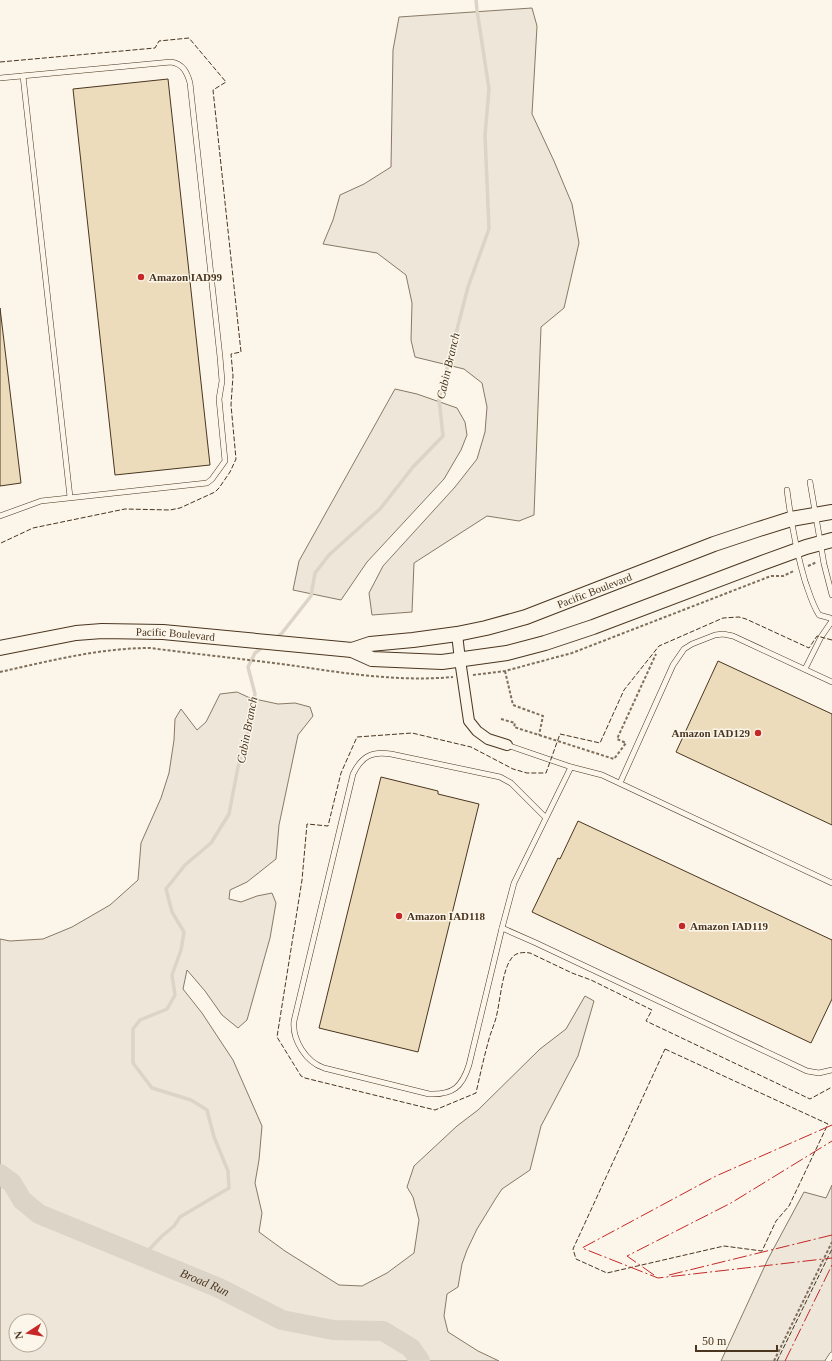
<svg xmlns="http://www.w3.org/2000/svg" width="832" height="1361" font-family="Georgia,serif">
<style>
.green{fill:#ede6d9;stroke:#887966;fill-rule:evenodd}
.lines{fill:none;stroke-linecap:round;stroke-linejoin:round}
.stream{stroke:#dcd4c6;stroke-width:3.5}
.river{stroke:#dcd4c6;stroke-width:20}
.building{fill:#ecdcbc;stroke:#4a3520}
.service-casing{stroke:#4a3520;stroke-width:6}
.minor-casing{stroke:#4a3520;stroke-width:12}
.secondary-casing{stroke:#4a3520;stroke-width:16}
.path{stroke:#7f6f5c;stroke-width:2;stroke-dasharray:3 2;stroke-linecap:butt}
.service{stroke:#fbf6e9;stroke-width:5}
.minor{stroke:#fbf6e9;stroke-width:10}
.secondary{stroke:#fbf6e9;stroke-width:14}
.fence{stroke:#4a3520;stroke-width:1;stroke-dasharray:5 2;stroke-linecap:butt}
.power{stroke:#c62828;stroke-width:1;stroke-dasharray:14 3 2 3;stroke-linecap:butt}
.poi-dot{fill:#c62828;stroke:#fbf6e9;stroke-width:1.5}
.labels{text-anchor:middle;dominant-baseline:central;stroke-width:3;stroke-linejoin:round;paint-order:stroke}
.poi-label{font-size:11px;font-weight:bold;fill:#4a3520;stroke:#fbf6e9;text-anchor:start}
.street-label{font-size:11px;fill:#4a3520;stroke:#fbf6e9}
.water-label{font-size:12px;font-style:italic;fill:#4a3520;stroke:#fbf6e9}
</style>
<rect width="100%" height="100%" fill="#fbf6e9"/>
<g class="green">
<path d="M532,8L537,26L532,114L554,161L572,204L579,243L564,308L541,327L534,515L519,521L487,516L414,563L412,612L372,615L369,593L383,566L455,487L477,459L485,432L487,407L482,383L464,369L415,357L411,340L412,303L406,275L377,253L323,244L333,220L340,195L364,184L391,167L393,50L399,17Z"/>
<path d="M395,389L417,394L457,408L465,422L467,435L461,450L444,479L367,562L341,600L293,590L299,561Z"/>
<path d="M237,692L250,698L278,704L295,703L310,707L313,716L298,735L279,825L276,859L247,882L230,890L229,899L241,902L257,896L272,893L276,903L270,938L247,1020L238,1028L222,1015L205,991L187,970L183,989L202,1013L233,1060L262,1126L259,1160L255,1183L262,1213L259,1232L285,1251L339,1285L362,1286L387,1273L414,1253L419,1220L413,1197L407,1187L414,1166L457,1126L478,1110L540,1049L566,1029L585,996L594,1001L578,1056L541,1126L530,1170L502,1189L496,1198L477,1229L467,1250L462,1264L458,1287L447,1294L444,1316L448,1332L478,1351L499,1361H0V939L10,941L43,939L72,927L110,905L138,880L141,843L161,798L169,773L174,740L175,719L181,709L197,730L206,722L220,694ZM16,1321H40V1345H16Z"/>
<path d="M832,1185V1361H721L768,1259L804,1192L826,1198Z"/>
</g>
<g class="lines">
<g class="stream">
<path d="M276,638L282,633L311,596L315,573L329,555L380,509L413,467L443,436L439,399L468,287L489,229L485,135L489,89L477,10L476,0"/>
<path d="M142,1257L162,1236L174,1226L180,1217L229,1188L228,1171L214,1137L207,1110L191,1100L152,1088L133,1063V1029L140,1020L167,1009L175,995L172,975L181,950L184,932L172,912L166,889L185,865L211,843L229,814L238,767L249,730L255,694L248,667L255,653L264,646"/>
</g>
<path class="river" id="s1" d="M0,1174L12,1183L22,1200L39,1214L219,1288L282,1320L333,1330L383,1331L411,1348L420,1361"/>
</g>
<g class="building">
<path d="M168,79L210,465L115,475L73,89Z"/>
<path d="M0,308L21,483L0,486Z"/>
<path d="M718,661L832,714V825L676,752Z"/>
<path d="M381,777L438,791V794L479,804L418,1052L319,1028Z"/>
<path d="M578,821L832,940V999L811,1043L532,912L558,858L560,859Z"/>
</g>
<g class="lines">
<g class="service-casing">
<g id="service">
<path d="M23,76L70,497"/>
<path d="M0,78L171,62C183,64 187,72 190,83L220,357L222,381L219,399L225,461L212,479L207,483L41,501L0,516"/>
<path d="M810,482L824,564L832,595"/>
<path d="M787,490C791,521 796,551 805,581C809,592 812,604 819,615L830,618L832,620"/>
<path d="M805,669L821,637L832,621"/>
<path d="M507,745L571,767L602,775L832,883"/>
<path d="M620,783L673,665L684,649L692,644L715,635L723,634L733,636L832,682"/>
<path d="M546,818L511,783L500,777L391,754C372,751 362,756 353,774L294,1021C292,1040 306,1062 324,1068L429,1094C453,1095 462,1087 469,1065L502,928L514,883L571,767"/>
<path d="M502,928L536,943L807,1071L819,1073L832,1070"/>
<path d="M828,1361L832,1355"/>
</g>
</g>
<g class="minor-casing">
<path id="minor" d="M457,634L460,660L469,721L477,731L488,739L507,745"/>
</g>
<g class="secondary-casing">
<g id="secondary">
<path id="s2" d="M0,648L76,633L102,631L163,632L352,650L372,659L442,662L507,653L545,643L593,627L762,563L806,547L832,540"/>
<path id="s3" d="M352,650L370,644L413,640L457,634L486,628L526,617L714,544L756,530L791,519L832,512"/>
</g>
</g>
<g class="path">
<path d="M808,566L817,562"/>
<path d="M505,671L513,705L543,716L539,735"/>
<path d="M0,672C49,661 100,648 150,648C196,654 243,659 289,665C343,673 398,682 453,677"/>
<path d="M473,675L505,671L572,653L771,576H783L794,571"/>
<path d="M501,719L515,723L514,727L614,759L626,743L617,739L656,654"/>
<path d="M774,1361L832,1242"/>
</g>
<use href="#service" class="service"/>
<use href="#minor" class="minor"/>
<use href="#secondary" class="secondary"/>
<g class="fence">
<path d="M0,62L155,48L159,41L189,38L226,82L213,90L241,352L231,354L233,376L231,405L236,459L230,472L219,488L215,492L180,508L170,510L125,509L33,528L1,543L0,542"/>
<path d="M832,640L817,636L809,648L746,619L739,617L723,618L659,646L624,690L600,743L560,734L546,773H527L513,769L471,747L412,733L357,737L341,773L328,826L307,824L302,880L277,1037L301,1076L305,1078L435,1110L476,1093C480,1075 484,1057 489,1039C491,1032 494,1025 496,1018C500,1003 502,971 511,959C515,952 524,952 530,953L572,973L591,980L652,1010L646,1021L810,1099L832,1087"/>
<path d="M665,1049L828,1124L789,1206L776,1221L762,1251L724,1246L607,1273L576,1259L573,1249Z"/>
<path d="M777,1361L832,1249"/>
</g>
<g class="power">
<path d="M832,1125L716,1176L582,1248L658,1278L832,1258"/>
<path d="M654,1275L627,1256L731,1203L832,1141"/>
<path d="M669,1275L832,1235"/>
<path d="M785,1361L832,1265"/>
</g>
</g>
<g class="poi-dot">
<circle cx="141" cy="277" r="4"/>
<circle cx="758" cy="733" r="4"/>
<circle cx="399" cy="916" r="4"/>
<circle cx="682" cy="926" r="4"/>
</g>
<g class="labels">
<g class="poi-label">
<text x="149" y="277">Amazon IAD99</text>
<text x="750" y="733" text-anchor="end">Amazon IAD129</text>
<text x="407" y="916">Amazon IAD118</text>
<text x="690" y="926">Amazon IAD119</text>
</g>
<g class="street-label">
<text stroke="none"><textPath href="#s3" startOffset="251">Pacific Boulevard</textPath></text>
<text stroke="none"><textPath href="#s2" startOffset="177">Pacific Boulevard</textPath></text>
</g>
<g class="water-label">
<text transform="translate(448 366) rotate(-77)">Cabin Branch</text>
<text transform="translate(247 730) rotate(-79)">Cabin Branch</text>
<text stroke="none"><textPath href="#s1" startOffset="236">Broad Run</textPath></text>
</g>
</g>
<g transform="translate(28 1333) rotate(258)"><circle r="19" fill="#fbf6e9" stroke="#b4a999"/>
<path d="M0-3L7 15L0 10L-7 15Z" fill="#c62828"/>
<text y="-6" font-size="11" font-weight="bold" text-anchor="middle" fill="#4a3520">N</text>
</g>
<path d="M696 1345v6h81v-6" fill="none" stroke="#4a3520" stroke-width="2"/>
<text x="702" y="1345" font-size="12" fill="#4a3520" stroke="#fbf6e9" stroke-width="3" paint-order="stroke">50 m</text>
</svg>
